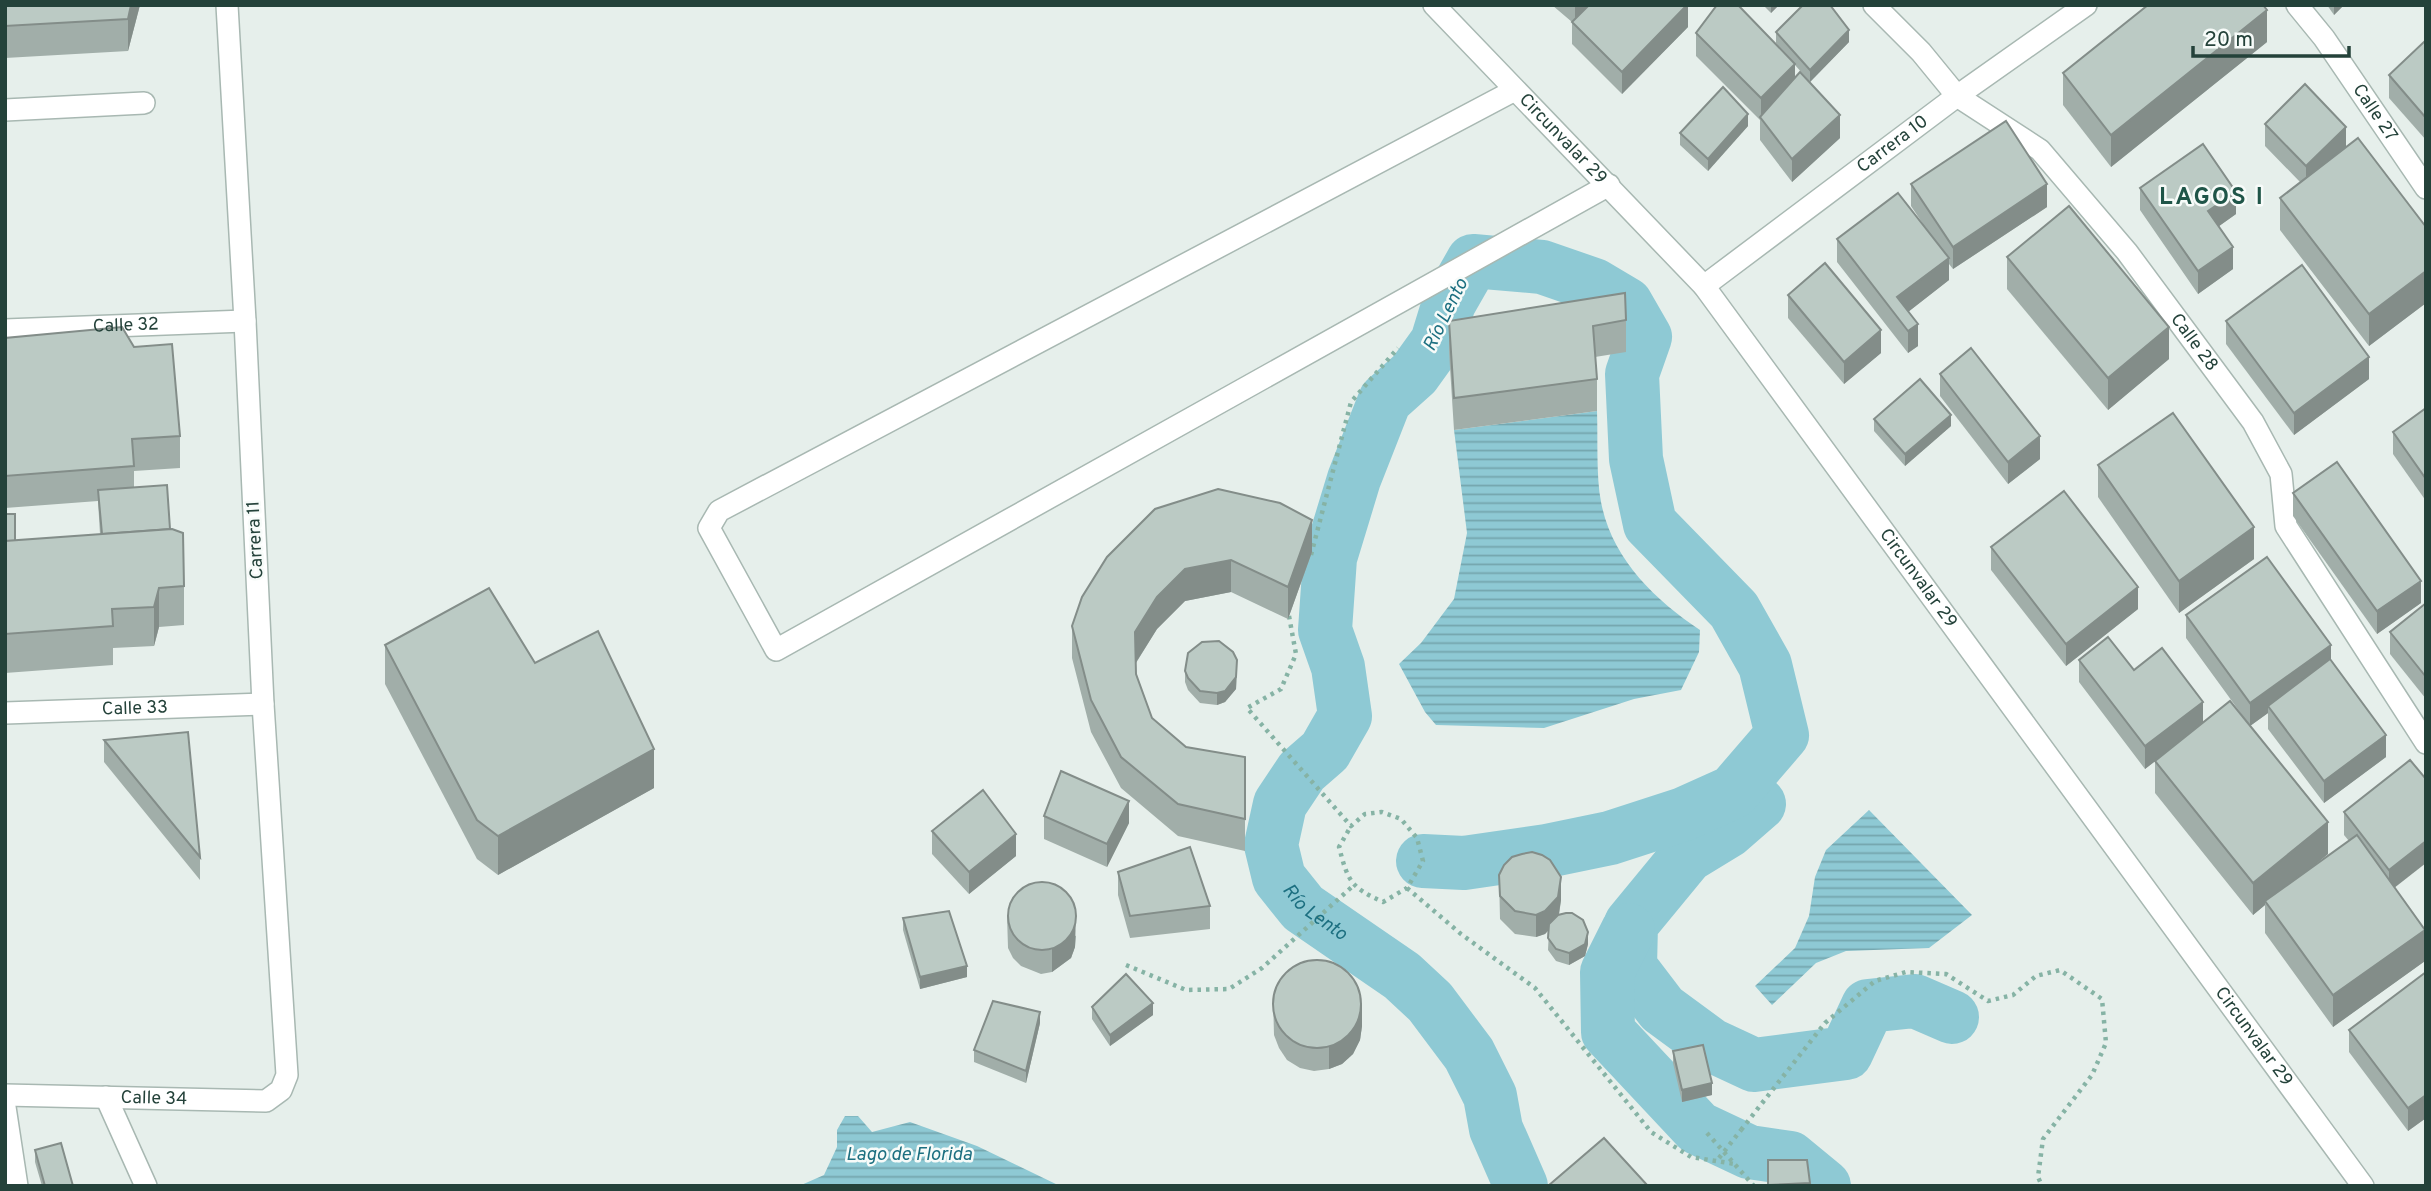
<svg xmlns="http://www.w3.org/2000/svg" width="2431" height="1191" font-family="Overpass,sans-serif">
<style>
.water{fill:url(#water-rules)}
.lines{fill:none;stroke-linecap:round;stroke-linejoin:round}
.canal{stroke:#8ec9d4;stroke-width:54}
.minor-casing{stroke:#a8b8b2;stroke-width:24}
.path{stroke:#86b3a5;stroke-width:4.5;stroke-dasharray:3.5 5;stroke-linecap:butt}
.minor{stroke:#fff;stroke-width:21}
.path-bridge{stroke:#86b3a5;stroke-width:4.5;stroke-dasharray:3.5 5;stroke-linecap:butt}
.wall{fill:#a1aea9}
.shaded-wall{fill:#838d89}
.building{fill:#bbcac4;stroke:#838d89;stroke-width:2}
.labels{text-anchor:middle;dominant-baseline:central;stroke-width:5;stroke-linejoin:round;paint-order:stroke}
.street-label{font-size:18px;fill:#24423a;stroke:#f7fbf9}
.water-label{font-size:19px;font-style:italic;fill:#1c6f80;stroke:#f7fbf9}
.district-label{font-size:24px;font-weight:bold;letter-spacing:2px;fill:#1f5548;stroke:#f7fbf9}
</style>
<defs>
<pattern id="water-rules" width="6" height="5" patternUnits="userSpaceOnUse" patternTransform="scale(1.75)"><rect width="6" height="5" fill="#8ec9d4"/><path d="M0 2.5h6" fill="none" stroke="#74a5ad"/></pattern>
</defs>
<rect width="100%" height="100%" fill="#e6efeb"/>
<g class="water">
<path d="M1597,411C1598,439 1596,476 1601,502C1612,559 1654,599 1700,630L1699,652L1681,690L1634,699L1544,728L1436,725L1425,712L1399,664L1421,643L1454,599L1467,533L1454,430Z"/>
<path d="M1869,810L1972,915L1929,948L1846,951L1816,963L1772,1005L1755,986L1795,948L1809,916L1815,877L1826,850Z"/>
<path d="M845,1116H858L872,1132L910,1122L977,1146L1060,1186H799L824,1175L837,1147V1130Z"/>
</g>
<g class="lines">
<g class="canal">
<path d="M1759,804L1728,831L1687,856L1631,924L1630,967L1662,1009L1711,1045L1754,1065L1846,1053L1868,1006L1915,1001L1952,1017"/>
<path id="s1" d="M1423,861L1464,863L1547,851L1610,838L1684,814L1733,792L1782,735L1765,665L1734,610L1650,524L1636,459L1632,374L1645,337L1626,304L1594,285L1542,267L1473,261L1449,303L1437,342L1414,374L1385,400L1354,479L1330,558L1325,630L1338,667L1345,716L1325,751L1302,771L1280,804L1271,845L1279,878L1303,908L1402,976L1430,1002L1469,1054L1490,1096L1496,1129L1521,1186"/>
<path d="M1628,930L1607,972L1608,1032L1698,1128L1749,1152L1790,1158L1824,1186"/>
</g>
<g class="minor-casing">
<g id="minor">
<path id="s2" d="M1434,5L1704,286L2363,1186"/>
<path id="s3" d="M1874,5L1921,52L1957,96L2040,150L2127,252L2253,422L2281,474L2286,526L2426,743"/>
<path id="s4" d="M2297,5L2324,38L2426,188"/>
<path d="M1515,90L719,511L709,528L776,650L1609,185"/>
<path d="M5,110L144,103"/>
<path id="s5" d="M1704,286L1957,96L2086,5"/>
<path id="s6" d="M5,330L245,321"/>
<path id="s7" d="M5,713L263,704"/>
<path id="s8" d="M5,1095L266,1101L281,1090L287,1075L263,704L245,321L227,5"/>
<path d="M106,1097L146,1186"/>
<path d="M5,1107L17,1186"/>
</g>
</g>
<g class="path">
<path d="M1311,555L1351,402L1398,348"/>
<path d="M1289,616L1296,654L1281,689L1247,708L1351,826L1365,814L1382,812L1401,819L1417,838L1423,861L1407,888L1383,902C1350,887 1348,881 1339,847L1351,826"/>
<path d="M1407,888L1461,934L1535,988L1651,1132L1691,1157L1735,1164"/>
<path d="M1126,965L1186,990L1229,989L1262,968L1354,885"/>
<path d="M1741,1130L1825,1023L1875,981L1906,972L1946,974L1988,1001L2013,995L2036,976L2060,970L2102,999L2106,1043L2092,1075L2043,1139L2038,1177L2042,1186"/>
<path d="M1707,1133L1754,1186"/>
</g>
<use href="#minor" class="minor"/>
<path class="path-bridge" d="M1719,1158L1741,1130"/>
</g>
<g class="wall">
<path d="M5,5H140L128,51L5,58Z"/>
<path d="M1552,5H1688V27L1622,94L1572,44V22Z"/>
<path d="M1763,5H1779L1771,13Z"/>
<path d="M2327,5H2344L2334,15Z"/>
<path d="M1776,32L1849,42L1810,82L1795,65V78L1840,138L1792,182L1760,140V120L1696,56V33L1785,54L1776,43Z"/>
<path d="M2426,40V140L2389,98V75Z"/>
<path d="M2267,42L2111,167L2063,105V73Z"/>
<path d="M2265,124L2346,147L2426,227V303L2369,346L2280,230V198L2300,182L2265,146Z"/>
<path d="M1748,126L1708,171L1680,145V133Z"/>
<path d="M1911,184L2047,207L1953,269L1949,264V280L1908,312L1918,346L1908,353L1837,262V239L1923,224L1911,206Z"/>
<path d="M2140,188L2236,214L2219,226L2233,269L2198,294L2140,210Z"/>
<path d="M2007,257L2169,359L2108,410L2007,289Z"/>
<path d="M1788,295L1881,353L1844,384L1788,318Z"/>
<path d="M1626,320V352L1595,357L1597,379V411L1454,430L1449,352V321Z"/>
<path d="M2226,321L2369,379L2294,435L2226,344Z"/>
<path d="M5,338L180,436V468L134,471V488L170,529L184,586V625L159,627L154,646L113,648V665L5,673V514L15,541L100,534L98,501L5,508Z"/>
<path d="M1940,374L2040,459L2008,484L1940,396Z"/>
<path d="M2426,408V501L2393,454V432Z"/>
<path d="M1874,419L1951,426L1905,466L1874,431Z"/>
<path d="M2098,465L2254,559L2179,613L2098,497Z"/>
<path d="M2293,493L2421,603L2377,634L2293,516Z"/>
<path d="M1155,509L1312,552L1288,619L1231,592L1185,601L1157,629L1136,663V674L1152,718L1186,747L1245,757V851L1178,836L1121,788L1091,732L1072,658V626Z"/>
<path d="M1991,547L2138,609L2066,666L1991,570Z"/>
<path d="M2426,603V699L2390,654V632Z"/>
<path d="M2186,615L2331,660L2386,757L2324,803L2268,729V713L2250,726L2328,854L2302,875L2349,841L2344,835V812L2410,760L2395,888L2425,961L2333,1027L2265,933V905L2253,915L2155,793V761L2167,752L2145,769L2079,682V660L2134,670L2203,723L2245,719L2186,638Z"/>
<path d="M385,645L535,663L654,788L498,875L477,859L385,684Z"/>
<path d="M1185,671L1237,672L1236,689L1225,702L1217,705L1200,703L1188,690L1185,682Z"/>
<path d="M104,740L200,857V880L104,762Z"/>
<path d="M1044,816L1129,823L1107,867L1044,839Z"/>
<path d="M932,831L1016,856L969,894L932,854Z"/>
<path d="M1118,872L1210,906V929L1130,938L1118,895Z"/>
<path d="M1499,875L1561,900L1559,915L1588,944L1585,956L1569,965L1556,961L1548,950L1549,930L1545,934L1536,937L1515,934L1500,919Z"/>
<path d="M1007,915L1076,936L1075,947L1071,958L1052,972L1041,974L1021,966L1013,958L1008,948Z"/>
<path d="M903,918L967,977L920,989L903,930Z"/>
<path d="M2426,972V1118L2408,1131L2349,1052V1030Z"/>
<path d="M1273,997L1362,1026L1360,1040L1353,1054L1342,1064L1329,1069L1314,1071L1300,1068L1287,1060L1279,1048L1274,1035Z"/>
<path d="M1092,1007L1153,1015L1110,1046L1092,1019Z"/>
<path d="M1040,1023L1026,1083L974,1062V1050Z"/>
<path d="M1673,1051L1712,1095L1682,1102L1673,1063Z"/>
<path d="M35,1150L73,1186H42L35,1162Z"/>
<path d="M1768,1160H1807L1810,1186H1768Z"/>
</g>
<g class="shaded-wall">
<path d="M131,5H140L128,51V19Z"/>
<path d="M1575,5H1595L1575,24Z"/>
<path d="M1687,5H1688V27L1622,94V72Z"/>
<path d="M1771,5H1779L1771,13Z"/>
<path d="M2334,5H2344L2334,15Z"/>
<path d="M2267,10V42L2111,167V135Z"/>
<path d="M1849,30V42L1810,82V70Z"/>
<path d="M1795,64V86L1761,118V98Z"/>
<path d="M1748,114V126L1708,171V159Z"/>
<path d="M1840,115V138L1792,182V159Z"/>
<path d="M2346,127V149L2306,188V166Z"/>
<path d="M2047,184V207L1953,269V247Z"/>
<path d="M2236,192V214L2208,234V211Z"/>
<path d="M2233,247V269L2198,294V271Z"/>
<path d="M1949,258V280L1899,319L1897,297Z"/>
<path d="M2426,271V303L2369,346V314Z"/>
<path d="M1918,324V346L1908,353V331Z"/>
<path d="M2169,327V359L2108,410V378Z"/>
<path d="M1881,330V353L1844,384V362Z"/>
<path d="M2369,357V379L2294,435V413Z"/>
<path d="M1951,415V426L1905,466V454Z"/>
<path d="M2040,436V459L2008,484V462Z"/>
<path d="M1312,520V552L1288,619V587Z"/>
<path d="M2254,527V559L2179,613V581Z"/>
<path d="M1231,560V592L1185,601L1157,629L1135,664V632L1157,597L1185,569Z"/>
<path d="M2421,581V603L2377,634V611Z"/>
<path d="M2138,587V609L2066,666V644Z"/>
<path d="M159,588V627L154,646V607Z"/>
<path d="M2331,645V668L2268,706V713L2250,726V703Z"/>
<path d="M1237,660L1236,689L1225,702L1217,705V693Z"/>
<path d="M2203,702V724L2145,769V746Z"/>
<path d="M2386,735V757L2324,803V781Z"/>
<path d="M654,749V788L498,875V836Z"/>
<path d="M1129,801V823L1107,867V844Z"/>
<path d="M2328,822V854L2267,904L2265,901V905L2253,915V883Z"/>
<path d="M1016,834V856L969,894V872Z"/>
<path d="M2426,841V863L2389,892V870Z"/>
<path d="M1561,877V900L1558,919L1545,934L1536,937V915Z"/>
<path d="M1076,913L1075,947L1071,958L1052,972V949Z"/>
<path d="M2425,930V961L2333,1027V995Z"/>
<path d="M1588,932V944L1585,956L1569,965V953Z"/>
<path d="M967,966V977L920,989V977Z"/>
<path d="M1153,1003V1015L1110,1046V1035Z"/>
<path d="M1362,1003V1026L1360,1040L1353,1054L1342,1064L1329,1069V1047Z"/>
<path d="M1040,1012V1023L1026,1083V1071Z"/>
<path d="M1712,1083V1095L1682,1102V1090Z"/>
<path d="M2426,1095V1118L2408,1131V1108Z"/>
</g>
<g class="building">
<path d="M5,5H131L128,19L5,26Z"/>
<path d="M1589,5H1687L1622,72L1572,22Z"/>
<path d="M1717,5H1738L1795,64L1761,98L1696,33Z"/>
<path d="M1803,5H1830L1849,30L1810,70L1776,32Z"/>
<path d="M2148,5H2263L2267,10L2111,135L2063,73Z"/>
<path d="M2426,40V118L2389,75Z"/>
<path d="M1800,72L1840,115L1792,159L1760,117Z"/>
<path d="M2305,84L2346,127L2306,166L2265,124Z"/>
<path d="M1723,87L1748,114L1708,159L1680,133Z"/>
<path d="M2006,121L2047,184L1953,247L1911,184Z"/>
<path d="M2358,138L2426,227V271L2369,314L2280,198Z"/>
<path d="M2203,144L2236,192L2208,211L2233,247L2198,271L2140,188Z"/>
<path d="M1898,193L1949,258L1897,297L1918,324L1908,331L1837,239Z"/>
<path d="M2069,206L2169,327L2108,378L2007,257Z"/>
<path d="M1825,263L1881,330L1844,362L1788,295Z"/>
<path d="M2302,265L2369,357L2294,413L2226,321Z"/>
<path d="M1625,293L1626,320L1593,326L1597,379L1454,398L1449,321Z"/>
<path d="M122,327L134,347L172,344L180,436L132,439L134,466L5,476V338Z"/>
<path d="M1971,348L2040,436L2008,462L1940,374Z"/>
<path d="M1920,379L1951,415L1905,454L1874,419Z"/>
<path d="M2426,408V479L2393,432Z"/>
<path d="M2173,413L2254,527L2179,581L2098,465Z"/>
<path d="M2337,462L2421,581L2377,611L2293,493Z"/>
<path d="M167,485L170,529L102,534L98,490Z"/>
<path d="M1218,489L1280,503L1312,520L1288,587L1231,560L1185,569L1157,597L1135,632L1136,674L1152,718L1186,747L1245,757V819L1178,804L1121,757L1091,700L1072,626L1082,597L1107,557L1155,509Z"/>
<path d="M2064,491L2138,587L2066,644L1991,547Z"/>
<rect x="5" y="514" width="10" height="27"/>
<path d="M172,529L183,533L184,586L159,588L154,607L112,609L113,626L5,634V541Z"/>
<path d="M2267,557L2331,645L2250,703L2186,615Z"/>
<path d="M489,588L535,663L598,631L654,749L498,836L477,820L385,645Z"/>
<path d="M2426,603V677L2390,632Z"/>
<path d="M2108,637L2134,670L2162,648L2203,702L2145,746L2079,660Z"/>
<path d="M1219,641L1233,652L1237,660L1236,677L1225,691L1217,693L1200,691L1188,678L1185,671L1188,653L1202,642Z"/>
<path d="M2330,659L2386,735L2324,781L2268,706Z"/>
<path d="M2230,701L2328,822L2253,883L2155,761Z"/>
<path d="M188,732L200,857L104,740Z"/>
<path d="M2410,760L2426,779V841L2389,870L2344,812Z"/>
<path d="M1061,771L1129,801L1107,844L1044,816Z"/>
<path d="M983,790L1016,834L969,872L932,831Z"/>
<path d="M2357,835L2425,930L2333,995L2265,901Z"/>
<path d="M1190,847L1210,906L1130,916L1118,872Z"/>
<path d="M1532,852L1542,855L1550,860L1561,877L1558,897L1545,911L1536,915L1515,911L1500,896L1499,875L1504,865L1512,857L1522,854Z"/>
<circle cx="1042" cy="916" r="34"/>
<path d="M949,911L967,966L920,977L903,918Z"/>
<path d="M1566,913H1572L1583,920L1588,932L1585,944L1569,953L1556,949L1548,938L1549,924L1558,915Z"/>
<circle cx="1317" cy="1004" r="44"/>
<path d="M2426,972V1095L2408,1108L2349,1030Z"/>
<path d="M1126,974L1153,1003L1110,1035L1092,1007Z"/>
<path d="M993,1001L1040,1012L1026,1071L974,1050Z"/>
<path d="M1703,1045L1712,1083L1682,1090L1673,1051Z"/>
<path d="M1604,1138L1648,1186H1548Z"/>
<path d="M61,1143L73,1186H45L35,1150Z"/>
<path d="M1768,1160H1807L1810,1183L1768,1185Z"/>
</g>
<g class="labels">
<g class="street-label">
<text stroke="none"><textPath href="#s4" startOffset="133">Calle 27</textPath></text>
<text stroke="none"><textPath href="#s2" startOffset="186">Circunvalar 29</textPath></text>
<text stroke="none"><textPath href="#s5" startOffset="236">Carrera 10</textPath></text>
<text stroke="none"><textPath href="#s6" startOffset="121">Calle 32</textPath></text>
<text stroke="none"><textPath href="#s3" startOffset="469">Calle 28</textPath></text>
<text transform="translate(256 540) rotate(-93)">Carrera 11</text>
<text stroke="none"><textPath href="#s2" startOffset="752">Circunvalar 29</textPath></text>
<text stroke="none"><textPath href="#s7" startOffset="130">Calle 33</textPath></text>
<text stroke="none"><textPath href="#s2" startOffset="1320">Circunvalar 29</textPath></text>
<text stroke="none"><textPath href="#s8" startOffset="149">Calle 34</textPath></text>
</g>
<g class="water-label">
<text transform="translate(1446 315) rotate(-64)">Río Lento</text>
<text stroke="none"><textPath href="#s1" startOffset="1774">Río Lento</textPath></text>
<text x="909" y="1155">Lago de Florida</text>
</g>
<g class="district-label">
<text x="2212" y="198">LAGOS I</text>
</g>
</g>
<rect width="2431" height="1191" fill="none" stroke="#24423a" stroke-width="14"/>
<path d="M2193 46v10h156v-10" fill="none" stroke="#24423a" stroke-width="3.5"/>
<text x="2204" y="46" font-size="21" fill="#24423a" stroke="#f7fbf9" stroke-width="5" paint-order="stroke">20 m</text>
</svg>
